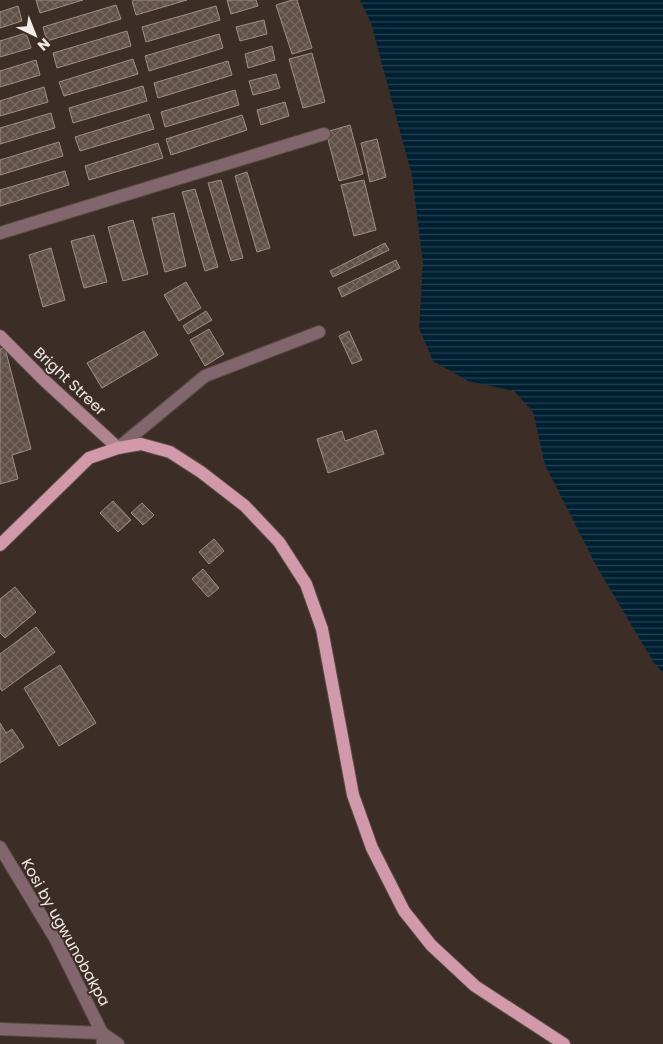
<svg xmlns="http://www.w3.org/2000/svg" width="663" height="1044" font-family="Poppins,sans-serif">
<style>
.water{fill:url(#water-rules)}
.building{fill:url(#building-cross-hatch);stroke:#9f8e86}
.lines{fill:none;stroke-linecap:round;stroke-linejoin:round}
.minor-casing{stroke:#594b46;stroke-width:14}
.secondary-casing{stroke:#594b46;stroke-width:14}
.primary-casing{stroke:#594b46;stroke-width:14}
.minor{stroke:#82666e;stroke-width:12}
.secondary{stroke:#af8390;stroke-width:12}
.primary{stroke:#d299aa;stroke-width:12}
.labels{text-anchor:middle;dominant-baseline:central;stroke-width:4;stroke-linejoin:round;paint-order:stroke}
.street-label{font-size:15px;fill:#f4eae6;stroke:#3c2d27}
</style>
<defs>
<pattern id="water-rules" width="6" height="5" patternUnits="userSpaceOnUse" patternTransform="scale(1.25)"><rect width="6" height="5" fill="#002032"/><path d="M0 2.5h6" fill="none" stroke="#264150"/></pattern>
<pattern id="building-cross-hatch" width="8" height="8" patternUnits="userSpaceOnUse" patternTransform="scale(1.25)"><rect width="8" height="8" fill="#605048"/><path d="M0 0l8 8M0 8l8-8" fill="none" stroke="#776962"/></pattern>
</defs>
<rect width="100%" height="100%" fill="#3c2d27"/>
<path class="water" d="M360,0H663V673L654,663L598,569L545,465L533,412L514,391L468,381L433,361L419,328L423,263L412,176L371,23Z"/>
<g class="building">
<path d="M36,0H83L40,13Z"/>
<path d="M134,0H187L136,15L132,1Z"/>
<path d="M227,0H256L258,6L231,14Z"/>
<path d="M292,0H297L312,48L292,54L276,5Z"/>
<path d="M116,5L121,19L47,41L43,27Z"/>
<path d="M18,6L22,21L0,28V12Z"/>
<path d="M216,6L220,20L146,42L142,27Z"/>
<path d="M264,20L267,34L240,41L236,27Z"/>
<path d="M127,31L131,46L57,68L53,53Z"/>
<path d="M26,33L31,48L0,57V41Z"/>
<path d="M219,34L223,48L149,71L145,56Z"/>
<path d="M272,46L275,60L248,68L245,54Z"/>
<path d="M312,53L325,102L303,108L289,59Z"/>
<path d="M133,59L138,74L64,96L59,82Z"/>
<path d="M36,60L40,75L0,87V71Z"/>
<path d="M228,61L232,75L158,98L154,83Z"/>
<path d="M276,74L280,88L253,95L249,81Z"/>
<path d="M143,86L147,101L73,123L69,108Z"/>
<path d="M44,87L48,102L0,116V101Z"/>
<path d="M235,90L239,105L165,127L161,112Z"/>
<path d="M285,102L289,116L261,125L257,110Z"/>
<path d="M51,113L55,128L0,144V128Z"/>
<path d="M149,114L154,129L80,151L75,137Z"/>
<path d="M242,115L247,130L171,155L166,139Z"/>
<path d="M350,125L363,174L339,181L326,132Z"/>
<path d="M377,139L386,177L370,182L361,143Z"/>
<path d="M59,142L63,156L0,175V160Z"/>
<path d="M158,143L163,158L89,180L85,166Z"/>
<path d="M65,171L69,185L0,206V190Z"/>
<path d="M247,172L270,248L257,252L235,176Z"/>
<path d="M221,180L243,258L231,261L208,183Z"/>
<path d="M364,180L376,230L354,236L341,185Z"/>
<path d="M195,189L218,267L205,271L182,192Z"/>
<path d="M174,213L186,266L165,272L152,218Z"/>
<path d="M133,220L148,274L123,281L108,227Z"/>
<path d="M94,235L107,282L84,288L71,241Z"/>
<path d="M385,243L389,250L333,277L330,271Z"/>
<path d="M51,248L65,300L43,307L29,255Z"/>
<path d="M396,260L400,268L342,297L338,288Z"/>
<path d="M186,282L201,308L179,321L164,295Z"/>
<path d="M206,311L212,320L188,334L183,326Z"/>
<path d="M209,329L224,354L205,366L190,340Z"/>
<path d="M144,331L158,355L102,388L87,363Z"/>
<path d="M349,331L362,360L352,364L339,336Z"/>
<path d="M5,348L31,449L12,455L18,479L0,484V349Z"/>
<path d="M376,430L384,454L328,473L317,439L342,431L345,441Z"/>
<path d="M113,501L131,520L118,532L100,513Z"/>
<path d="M142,503L154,515L143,525L131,513Z"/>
<path d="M214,539L224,551L209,564L199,552Z"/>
<path d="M203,569L219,588L208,597L192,579Z"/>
<path d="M15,587L36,612L5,638L0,633V599Z"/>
<path d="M36,627L55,652L2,691L0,688V654Z"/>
<path d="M60,665L96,723L59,746L24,688Z"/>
<path d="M0,723L6,733L12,729L24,747L0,763Z"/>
</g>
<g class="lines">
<g class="minor-casing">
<g id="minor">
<path d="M0,233L324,134"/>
<path d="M118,448L205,376L319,332"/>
<path d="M0,847L56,940L102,1033L103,1044"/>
<path d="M0,1029L102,1033L118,1044"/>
</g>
</g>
<g class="secondary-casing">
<path id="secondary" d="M0,336L45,381L118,448"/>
</g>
<g class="primary-casing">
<path id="primary" d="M0,545L89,458L118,448L141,444L170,452L201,472L245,506L279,542L306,584L322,629L353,795L372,848L404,911L431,945L475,986L564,1044"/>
</g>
<use href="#minor" class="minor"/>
<use href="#secondary" class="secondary"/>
<use href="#primary" class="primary"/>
</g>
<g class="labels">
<g class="street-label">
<text transform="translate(70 381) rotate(43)">Bright Streer</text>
<text transform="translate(66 932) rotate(61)">Kosi by ugwunobakpa</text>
</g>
</g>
<g transform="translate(35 35) rotate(137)" stroke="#3c2d27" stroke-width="4" paint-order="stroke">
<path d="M0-4L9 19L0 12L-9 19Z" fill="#f4eae6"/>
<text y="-8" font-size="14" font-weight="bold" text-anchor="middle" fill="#f4eae6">N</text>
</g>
</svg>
